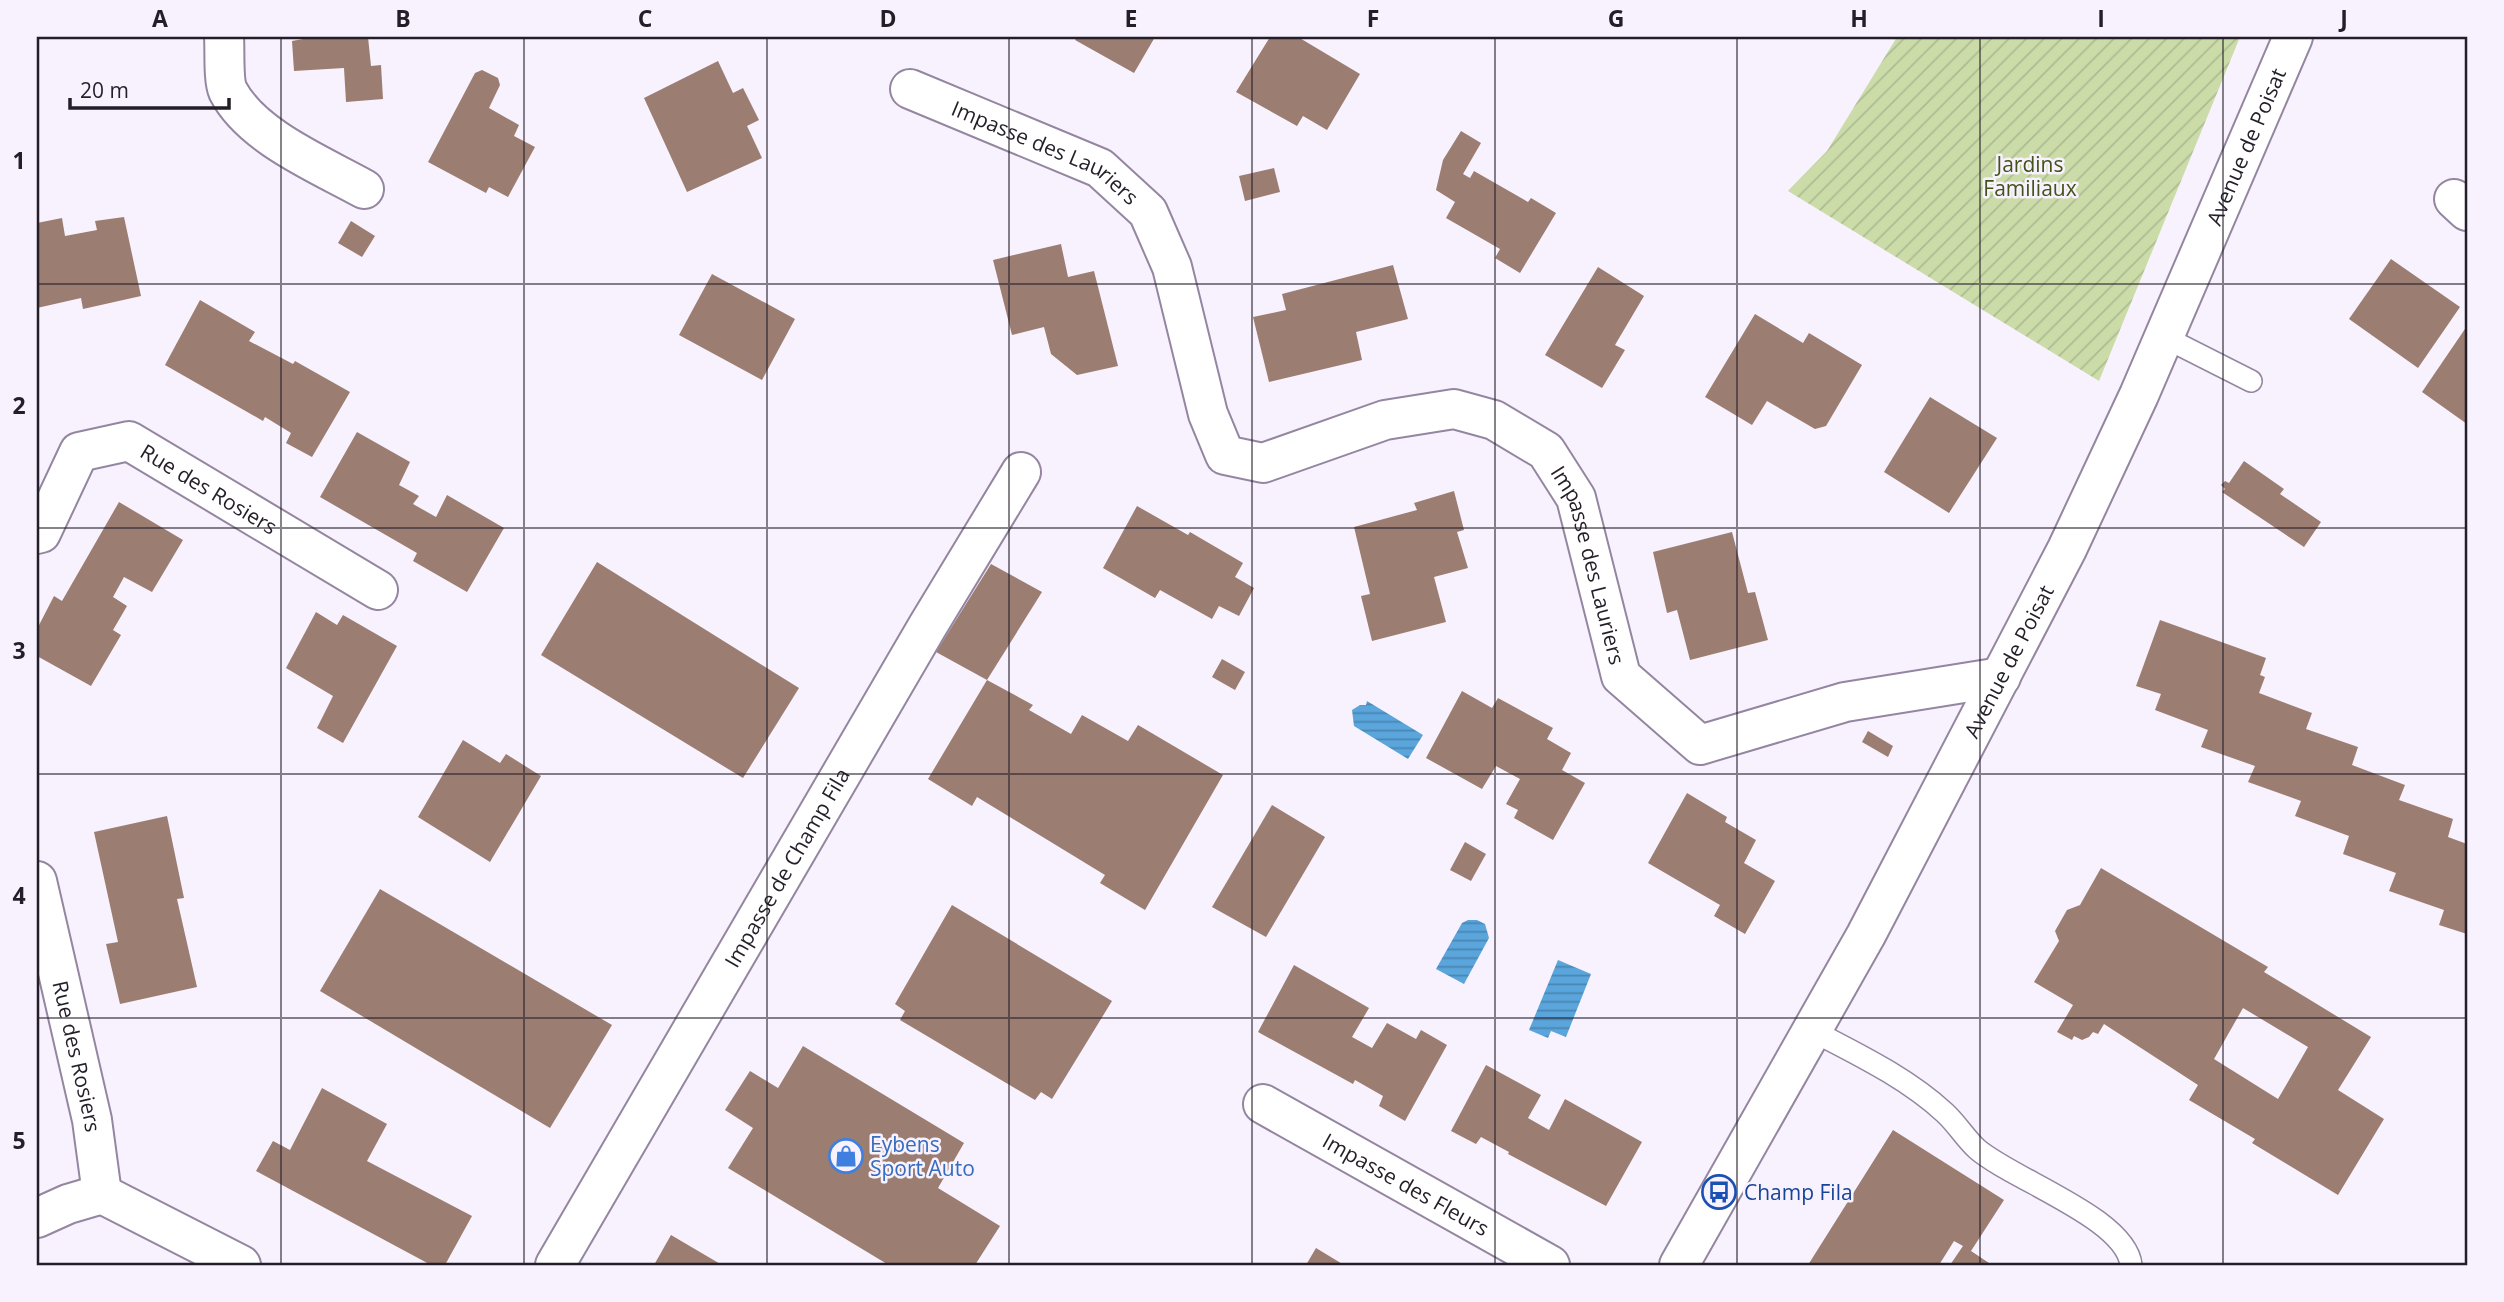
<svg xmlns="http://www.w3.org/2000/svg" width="2504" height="1302" font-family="'Open Sans',sans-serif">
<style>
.garden{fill:url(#garden-furrows)}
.water{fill:url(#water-rules)}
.building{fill:#9b7d71;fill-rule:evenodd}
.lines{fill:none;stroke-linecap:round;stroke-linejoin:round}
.lane-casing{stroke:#9486a1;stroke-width:24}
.street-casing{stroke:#9486a1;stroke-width:42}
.secondary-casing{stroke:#9486a1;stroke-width:42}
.lane{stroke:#fff;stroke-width:21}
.street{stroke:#fff;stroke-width:38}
.secondary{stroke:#fff;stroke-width:38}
.grid{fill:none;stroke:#231e28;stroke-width:2;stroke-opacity:0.55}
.labels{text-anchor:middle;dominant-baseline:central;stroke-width:5;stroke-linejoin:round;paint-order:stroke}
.street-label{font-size:21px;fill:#231e28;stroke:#f8f2fe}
.park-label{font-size:21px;fill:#435218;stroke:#f8f2fe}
.shop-label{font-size:21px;fill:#366cbe;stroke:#f8f2fe;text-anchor:start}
.transit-label{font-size:21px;fill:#164399;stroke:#f8f2fe;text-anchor:start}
.neatline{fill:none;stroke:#231e28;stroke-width:2.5}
.grid-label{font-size:23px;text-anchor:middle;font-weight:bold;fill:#231e28}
</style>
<defs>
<pattern id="garden-furrows" width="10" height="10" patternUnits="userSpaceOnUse" patternTransform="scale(1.75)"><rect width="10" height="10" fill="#cbdca9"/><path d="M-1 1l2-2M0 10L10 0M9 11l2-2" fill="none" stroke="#aebc91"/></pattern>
<pattern id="water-rules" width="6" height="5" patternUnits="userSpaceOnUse" patternTransform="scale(1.75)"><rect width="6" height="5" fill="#5aa5db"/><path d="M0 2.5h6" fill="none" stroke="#4a86b2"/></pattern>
</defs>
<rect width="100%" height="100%" fill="#f8f2fe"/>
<path class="garden" d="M1897,37H2240L2099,381L1788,191L1827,151Z"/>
<g class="water">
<path d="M1367,701L1423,735L1408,759L1354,726L1352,710L1360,705H1366Z"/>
<path d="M1468,920H1477L1485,924L1489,938L1464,984L1436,969L1462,923Z"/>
<path d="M1558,960L1591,974L1566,1037L1551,1031L1548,1038L1529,1030Z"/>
</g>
<g class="building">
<path d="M303,37H368L371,66L381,65L383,99L346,102L344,68L294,71L292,41L303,39Z"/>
<path d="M1077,37H1155L1134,73L1075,40Z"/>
<path d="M1270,37H1298L1360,74L1327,130L1303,116L1297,126L1236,92Z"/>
<path d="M718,61L733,93L743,88L759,120L747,126L762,158L687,192L644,98Z"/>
<path d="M482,70L498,78L500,85L489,108L519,125L514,136L535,147L508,197L489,187L486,193L428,162L475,73Z"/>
<path d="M1461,131L1481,143L1463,174L1470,178L1474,171L1528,202L1531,198L1556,213L1520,273L1495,258L1500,249L1446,218L1455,202L1436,190L1443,160Z"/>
<path d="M1274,168L1280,192L1245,201L1239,176Z"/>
<path d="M124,217L141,296L83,309L81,298L37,308V234L39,233L37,223L62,218L65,236L97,230L95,221Z"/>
<path d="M351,221L375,236L362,257L338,243Z"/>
<path d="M1061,244L1068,277L1094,271L1118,366L1077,375L1051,354L1044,327L1012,335L993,260Z"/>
<path d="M2391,259L2460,307L2418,368L2349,319Z"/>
<path d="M1393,265L1408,319L1356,332L1362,360L1269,382L1253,317L1286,310L1282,294Z"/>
<path d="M1598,267L1644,296L1615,345L1625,350L1602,388L1545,355Z"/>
<path d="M712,274L795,319L762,380L679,335Z"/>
<path d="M200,300L255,332L249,341L293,364L295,361L350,392L312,457L286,443L291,433L265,417L263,421L165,365Z"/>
<path d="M1755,314L1803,343L1809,333L1862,365L1826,426L1815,429L1767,401L1752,425L1705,397Z"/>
<path d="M2467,326V424L2422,392Z"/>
<path d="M1930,397L1997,438L1949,513L1884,472Z"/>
<path d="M357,432L410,462L399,485L419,496L413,504L436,517L447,495L504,528L467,592L413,561L417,553L320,497Z"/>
<path d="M2244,461L2284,489L2280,494L2321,522L2304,547L2222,492L2225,489L2221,485L2225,481L2229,483Z"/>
<path d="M1454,491L1464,530L1457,532L1468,568L1434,577L1446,622L1372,641L1361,596L1370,594L1354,527L1417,510L1414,503Z"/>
<path d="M119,502L183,540L152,592L124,577L113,597L127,606L113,630L121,635L91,686L37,656V629L54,596L62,601Z"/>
<path d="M1137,506L1188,535L1190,532L1243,563L1235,577L1254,588L1239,616L1219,606L1212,619L1160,590L1155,598L1103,568Z"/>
<path d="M1732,532L1748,593L1755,592L1768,640L1690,660L1677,610L1667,613L1653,552Z"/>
<path d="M597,562L799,688L743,778L541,655Z"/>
<path d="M991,564L1042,592L987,680L936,652Z"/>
<path d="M316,612L337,625L343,615L397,646L343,743L317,728L333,696L286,668Z"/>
<path d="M2160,620L2266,658L2260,675L2265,677L2259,693L2312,713L2306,729L2358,747L2352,765L2405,785L2399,800L2453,819L2448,837L2467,844V934L2439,925L2444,910L2389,891L2396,873L2343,854L2349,836L2295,816L2301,801L2248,782L2255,766L2201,747L2208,730L2155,710L2161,694L2136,686Z"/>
<path d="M1222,659L1245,672L1235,690L1212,677Z"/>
<path d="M987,680L1033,705L1029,710L1071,734L1082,715L1128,741L1138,725L1223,775L1145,910L1100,883L1105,875L977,797L972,806L928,779Z"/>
<path d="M1462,691L1492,708L1498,698L1553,728L1547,739L1571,753L1562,770L1585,783L1553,840L1514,818L1518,810L1506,804L1520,779L1496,766L1482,789L1426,758Z"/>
<path d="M1868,731L1893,746L1888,757L1862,742Z"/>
<path d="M463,740L500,763L506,754L541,776L490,862L418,817Z"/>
<path d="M1687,793L1727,817L1725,822L1756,840L1744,863L1775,881L1745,934L1714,916L1720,905L1648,863Z"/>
<path d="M1272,805L1325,837L1266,937L1212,907Z"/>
<path d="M167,816L184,898L177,899L197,987L120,1004L106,944L118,942L94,832Z"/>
<path d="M1465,842L1486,854L1471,881L1450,870Z"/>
<path d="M2101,868L2268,967L2264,972L2371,1037L2338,1090L2384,1119L2338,1195L2252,1143L2255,1139L2189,1100L2198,1085L2104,1024L2098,1034L2093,1032L2089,1037L2082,1040L2074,1036L2072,1040L2057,1032L2073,1005L2034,982L2059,941L2055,931L2067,910L2080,905ZM2243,1008L2308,1047L2278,1099L2214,1059Z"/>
<path d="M380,889L612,1025L550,1128L320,991Z"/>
<path d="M952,905L1112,1001L1052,1099L1041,1092L1035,1100L900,1020L905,1011L895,1004Z"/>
<path d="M1294,965L1369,1008L1352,1037L1372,1048L1387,1023L1416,1039L1421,1030L1447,1045L1405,1121L1379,1106L1383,1096L1355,1080L1353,1084L1258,1032Z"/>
<path d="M803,1046L964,1143L938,1188L1000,1226L975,1265H887V1264L728,1168L753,1128L725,1110L750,1071L778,1088Z"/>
<path d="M1486,1065L1541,1095L1528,1118L1549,1130L1565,1099L1642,1142L1606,1206L1508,1154L1509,1152L1481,1137L1476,1144L1451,1131Z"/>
<path d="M322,1088L387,1124L367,1161L472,1216L445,1265H431L256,1171L273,1141L290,1150Z"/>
<path d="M1893,1130L2004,1200L1971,1251L1992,1265H1950L1963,1246L1954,1241L1939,1265H1808Z"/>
<path d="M671,1235L722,1265H654Z"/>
<path d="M1316,1248L1344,1265H1306Z"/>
</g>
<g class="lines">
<g class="lane-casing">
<g id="lane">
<path d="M2164,337L2251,381"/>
<path d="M1813,1031C1859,1055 1907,1078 1945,1113C1957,1124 1965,1138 1977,1149C2013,1180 2126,1218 2131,1265"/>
</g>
</g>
<g class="street-casing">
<g id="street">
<path d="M224,37C225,50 223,80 228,91C252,137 321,165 364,189"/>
<path id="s1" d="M910,89L1100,168L1148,212L1172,267L1208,414L1225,455L1263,463L1385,420L1454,409L1494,420L1546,451L1576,498L1621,676L1700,745L1845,702L2001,677"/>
<path d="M2454,199L2467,211"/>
<path id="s2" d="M37,534L41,533L79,452L129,441L378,590"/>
<path id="s3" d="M37,881L92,1120L102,1194"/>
<path id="s4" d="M1263,1104L1550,1265"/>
<path d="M102,1194L241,1265"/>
<path d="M37,1218L68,1204L102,1194"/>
<path id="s5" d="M555,1265L927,627L1021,472"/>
</g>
</g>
<g class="secondary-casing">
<g id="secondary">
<path id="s6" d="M1679,1265L1866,935L2067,549L2139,395L2293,37"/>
</g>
</g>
<use href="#lane" class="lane"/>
<use href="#street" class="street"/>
<use href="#secondary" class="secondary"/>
</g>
<path class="grid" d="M281,37V1265M524,37V1265M767,37V1265M1009,37V1265M1252,37V1265M1495,37V1265M1737,37V1265M1980,37V1265M2223,37V1265M37,284H2467M37,528H2467M37,774H2467M37,1018H2467"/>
<defs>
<g id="shop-ring" transform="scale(1.75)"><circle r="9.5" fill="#f8f2fe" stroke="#3f7fe0" stroke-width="1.5"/><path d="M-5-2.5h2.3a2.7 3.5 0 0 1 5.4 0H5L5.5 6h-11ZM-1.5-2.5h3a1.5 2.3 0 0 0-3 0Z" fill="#3f7fe0"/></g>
<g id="bus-ring" transform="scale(1.75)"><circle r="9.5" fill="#f8f2fe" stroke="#1a4fb4" stroke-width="1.5"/><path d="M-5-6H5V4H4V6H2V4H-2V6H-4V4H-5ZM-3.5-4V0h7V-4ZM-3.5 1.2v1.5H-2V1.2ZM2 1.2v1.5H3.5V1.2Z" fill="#1a4fb4"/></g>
</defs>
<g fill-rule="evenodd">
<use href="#shop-ring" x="846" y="1156"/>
<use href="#bus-ring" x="1719" y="1192"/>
</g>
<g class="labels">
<g class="street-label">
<text stroke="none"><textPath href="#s6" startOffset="1255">Avenue de Poisat</textPath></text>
<text stroke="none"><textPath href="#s1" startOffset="150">Impasse des Lauriers</textPath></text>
<text stroke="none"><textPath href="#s2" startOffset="238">Rue des Rosiers</textPath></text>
<text stroke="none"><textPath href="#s1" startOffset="990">Impasse des Lauriers</textPath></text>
<text stroke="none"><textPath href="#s6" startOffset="688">Avenue de Poisat</textPath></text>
<text stroke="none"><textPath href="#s5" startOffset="460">Impasse de Champ Fila</textPath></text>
<text stroke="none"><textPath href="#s3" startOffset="180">Rue des Rosiers</textPath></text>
<text stroke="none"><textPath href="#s4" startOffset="164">Impasse des Fleurs</textPath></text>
</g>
<g class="park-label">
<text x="2030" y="164">Jardins<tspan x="2030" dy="24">Familiaux</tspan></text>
</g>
<g class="shop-label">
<text x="870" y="1144">Eybens<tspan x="870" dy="24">Sport Auto</tspan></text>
</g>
<g class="transit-label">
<text x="1744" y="1192">Champ Fila</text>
</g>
</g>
<rect width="2504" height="1302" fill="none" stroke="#f8f2fe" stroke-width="77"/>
<path d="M70 98v10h159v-10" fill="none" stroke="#231e28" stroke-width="3.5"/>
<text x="80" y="98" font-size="21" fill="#231e28" stroke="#f8f2fe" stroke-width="5" paint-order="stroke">20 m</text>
<rect x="38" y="38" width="2428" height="1226" class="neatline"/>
<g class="grid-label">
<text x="160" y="27">A</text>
<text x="403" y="27">B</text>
<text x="645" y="27">C</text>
<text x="888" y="27">D</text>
<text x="1131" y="27">E</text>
<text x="1373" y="27">F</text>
<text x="1616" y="27">G</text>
<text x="1859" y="27">H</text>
<text x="2101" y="27">I</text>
<text x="2344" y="27">J</text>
<text x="19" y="169">1</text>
<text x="19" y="414">2</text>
<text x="19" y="659">3</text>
<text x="19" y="904">4</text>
<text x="19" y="1149">5</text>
</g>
</svg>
